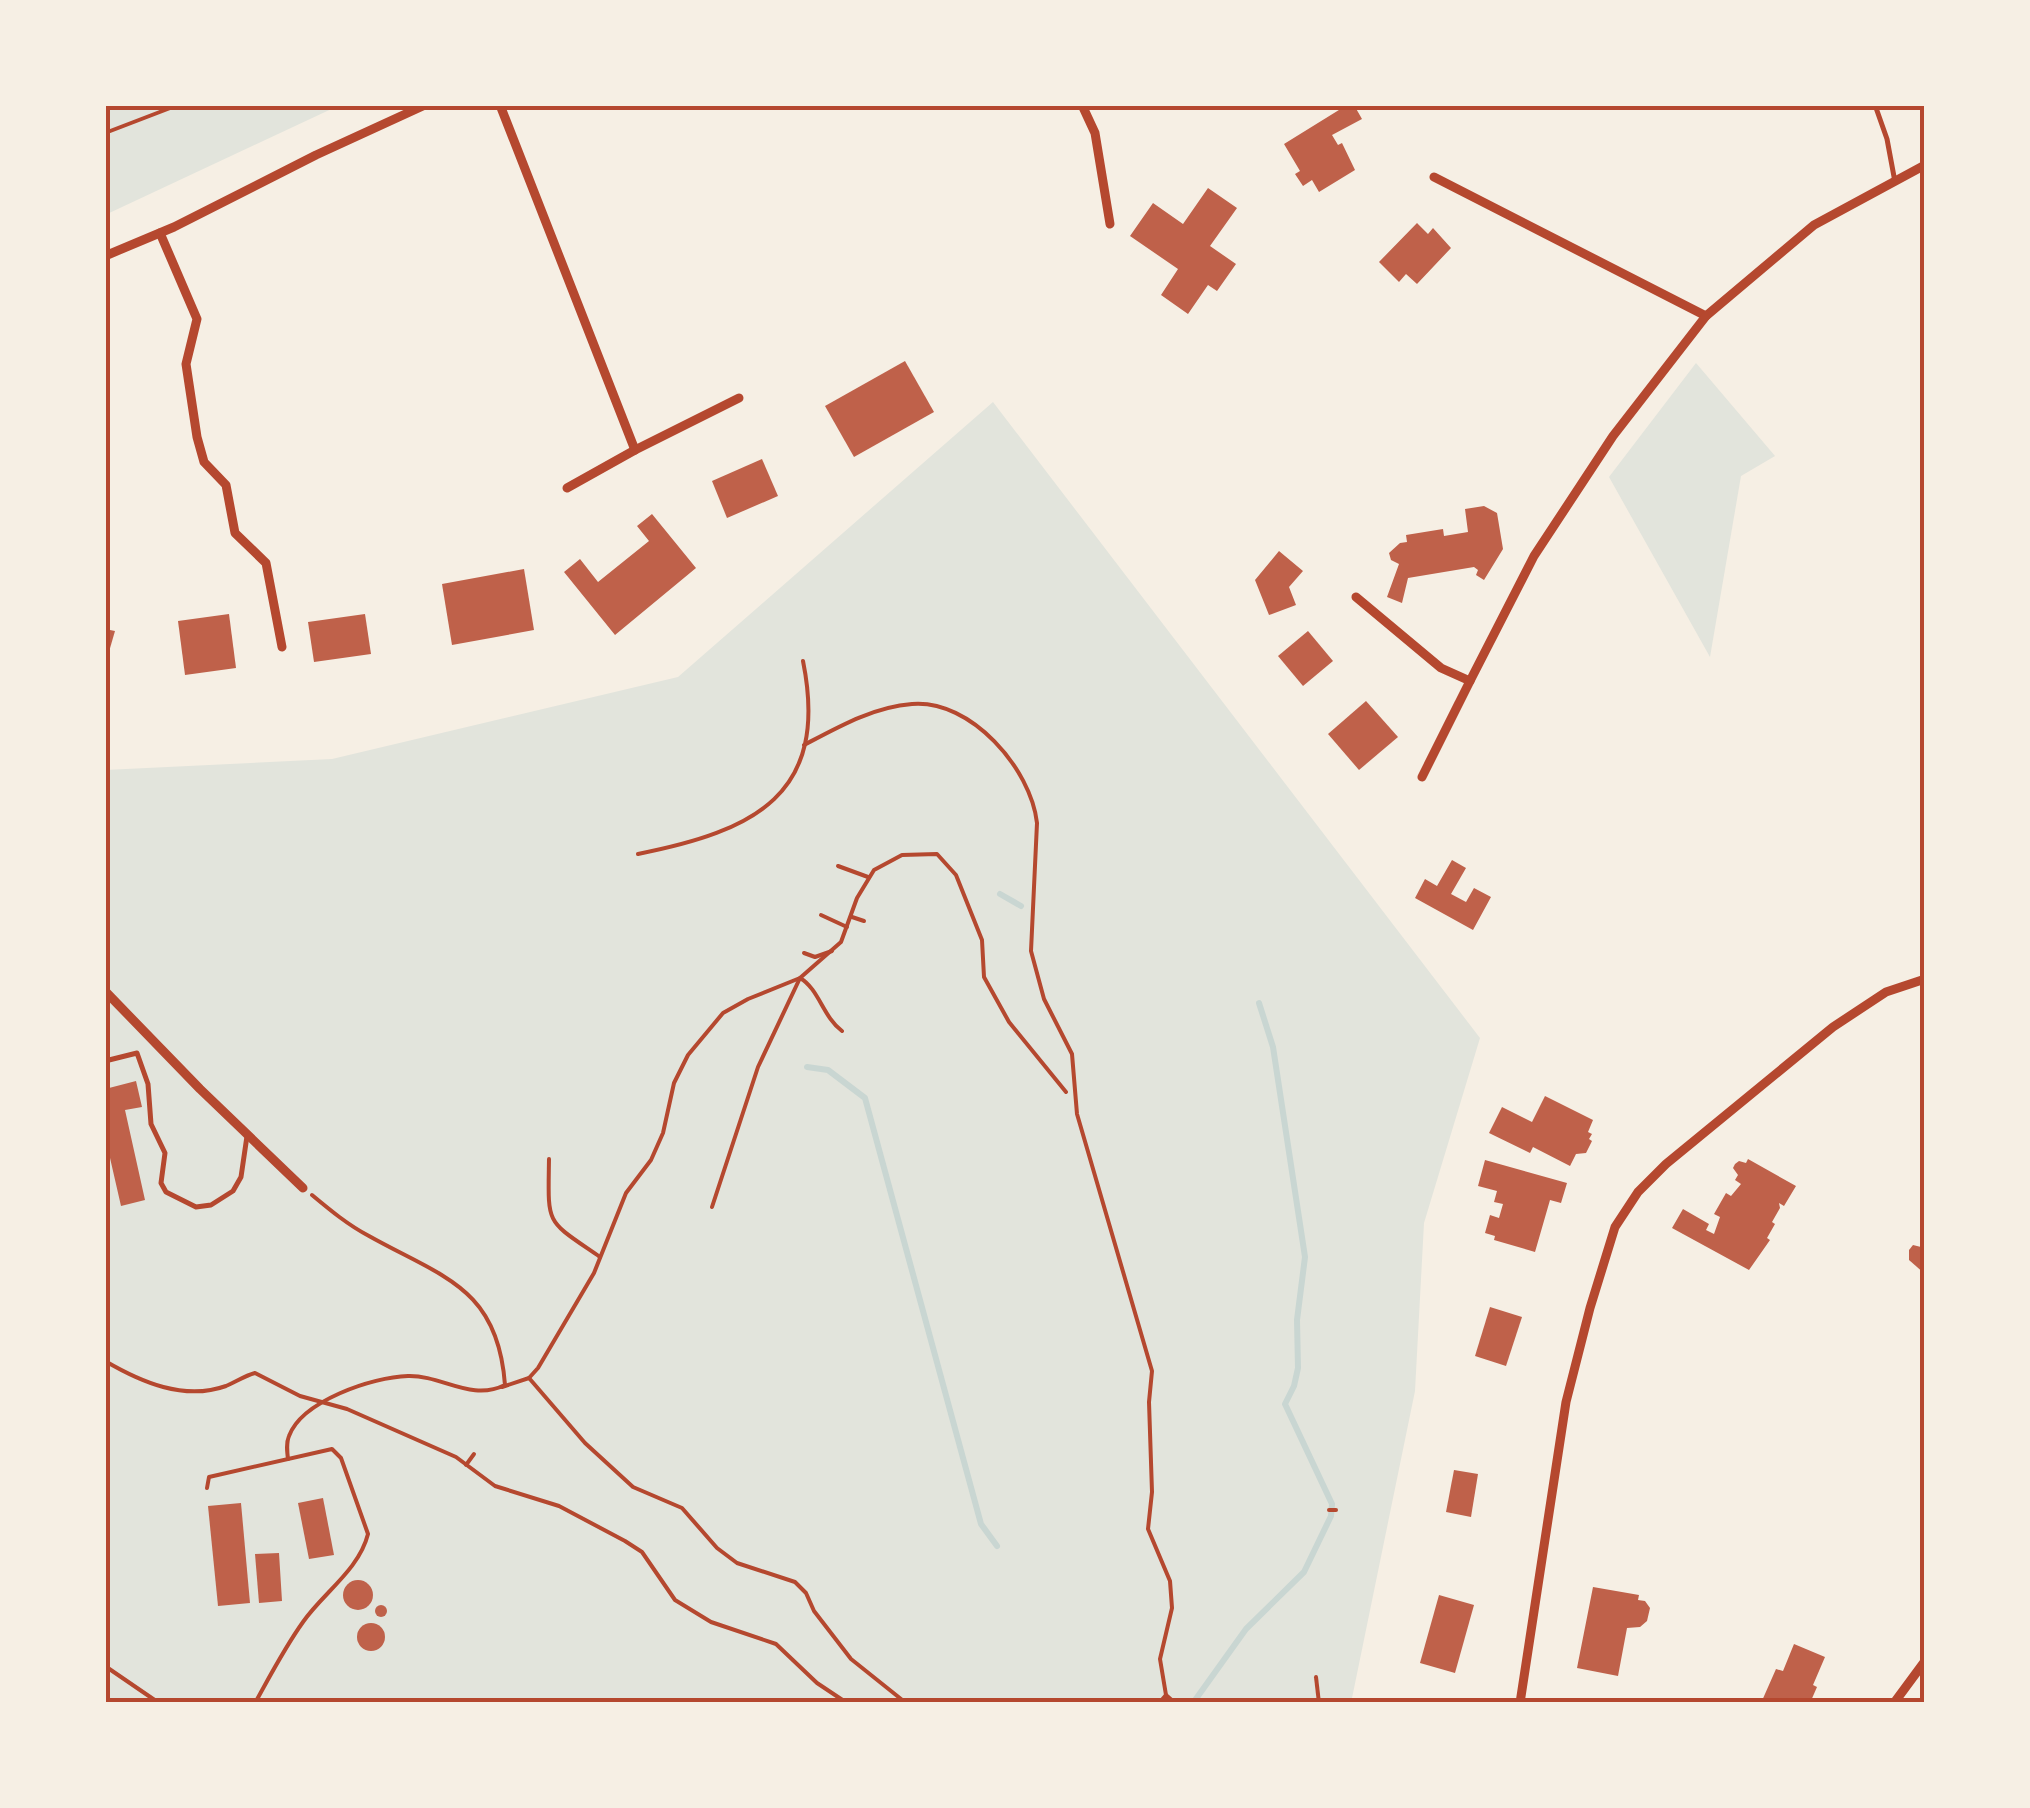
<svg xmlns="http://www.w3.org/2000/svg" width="2030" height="1808" font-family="'Crimson Pro',serif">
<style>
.green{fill:#e2e4dc}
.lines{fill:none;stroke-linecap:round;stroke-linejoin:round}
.stream{stroke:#c9d6d2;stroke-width:6}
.building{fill:#bf614a}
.path{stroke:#b5482f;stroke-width:4}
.service{stroke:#b5482f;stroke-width:5}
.minor{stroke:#b5482f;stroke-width:9}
.neatline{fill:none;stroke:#b5482f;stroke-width:4}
</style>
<rect width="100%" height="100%" fill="#f6efe4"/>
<g class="green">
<path d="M105,105H340L105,215Z"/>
<path d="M1696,363L1775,456L1741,476L1710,657L1609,477Z"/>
<path d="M993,402L1480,1038L1424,1223L1415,1391L1351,1703H105V770L332,759L678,677Z"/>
</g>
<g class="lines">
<g class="stream">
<path d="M1000,894L1021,906"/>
<path d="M807,1067L828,1070L865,1098L981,1524L997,1546"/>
<path d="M1193,1703L1246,1629L1304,1572L1331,1516L1332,1504L1285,1404L1294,1386L1298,1368L1297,1320L1305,1257L1273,1047L1259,1003"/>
</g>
</g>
<g class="building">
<path d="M1347,105H1354L1362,119L1332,135L1338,145L1342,143L1355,170L1319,192L1312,180L1303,186L1295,174L1300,171L1284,144Z"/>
<path d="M1208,188L1237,208L1210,246L1236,264L1217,291L1208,285L1188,314L1161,295L1178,269L1130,236L1153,203L1183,224Z"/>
<path d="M1417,223L1428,234L1433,228L1451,248L1417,284L1406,274L1399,282L1379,262Z"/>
<path d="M905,361L934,412L854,457L825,406Z"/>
<path d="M762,459L778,496L727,518L712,481Z"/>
<path d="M1484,506L1497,513L1503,549L1484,580L1476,575L1478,570L1474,567L1408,578L1402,603L1387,597L1399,564L1391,560L1389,553L1400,543L1407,542L1406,535L1443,529L1444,536L1468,532L1465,509Z"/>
<path d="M652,514L696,568L615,635L564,572L580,559L598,582L649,541L637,526Z"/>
<path d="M1279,551L1303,571L1289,587L1296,605L1269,615L1255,580Z"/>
<path d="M524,569L534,630L452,645L442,584Z"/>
<path d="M229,614L236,668L185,675L178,621Z"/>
<path d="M365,614L371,654L314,662L308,622Z"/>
<path d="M105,629L115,631L106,662H105Z"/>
<path d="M1308,631L1333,661L1303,686L1278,656Z"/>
<path d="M1366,701L1398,737L1359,770L1328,734Z"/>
<path d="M1452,860L1466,868L1451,894L1466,902L1474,888L1491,897L1473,930L1415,898L1425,879L1437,886Z"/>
<path d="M105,1078L109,1088L136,1081L142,1107L125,1110L145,1200L121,1206L105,1136Z"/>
<path d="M1545,1096L1593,1120L1588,1132L1592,1134L1589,1139L1592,1141L1586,1153L1576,1154L1570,1166L1533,1147L1530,1153L1489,1133L1502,1107L1532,1122Z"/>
<path d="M1748,1159L1796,1186L1784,1206L1779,1203L1780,1208L1772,1222L1775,1224L1767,1238L1770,1240L1749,1270L1672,1228L1683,1209L1709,1224L1706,1230L1714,1234L1720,1217L1714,1214L1726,1193L1731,1196L1741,1184L1735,1180L1738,1175L1733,1168L1735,1164L1739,1161L1746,1163Z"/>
<path d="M1485,1160L1567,1183L1561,1203L1550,1200L1535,1252L1494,1240L1495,1236L1485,1233L1490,1215L1499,1218L1503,1204L1494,1202L1497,1191L1478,1186Z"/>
<path d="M1913,1245L1925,1248V1274L1909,1260V1250Z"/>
<path d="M1490,1307L1522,1317L1506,1366L1475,1356Z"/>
<path d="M1454,1470L1478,1474L1471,1517L1446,1512Z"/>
<path d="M323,1498L334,1555L309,1559L298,1503Z"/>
<path d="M241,1503L250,1603L218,1606L208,1506Z"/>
<path d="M279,1553L282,1601L259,1603L255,1554Z"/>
<circle cx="358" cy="1595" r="15"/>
<path d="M1593,1587L1639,1595L1638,1600L1645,1601L1650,1608L1647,1621L1640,1627L1627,1628L1618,1676L1577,1668Z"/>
<path d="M1439,1595L1474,1605L1455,1673L1420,1663Z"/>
<circle cx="381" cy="1611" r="6"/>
<circle cx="371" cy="1637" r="14"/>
<path d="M1794,1644L1825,1657L1813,1685L1817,1687L1810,1703H1761L1776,1669L1783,1671Z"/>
</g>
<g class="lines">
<g class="path">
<path d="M105,133L178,105"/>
<path d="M804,745C838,727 873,707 912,704C971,699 1031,769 1037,823L1031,951L1044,999L1072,1054L1077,1114L1152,1371L1149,1402L1152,1492L1148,1529L1170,1581L1172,1608L1160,1659L1166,1695"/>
<path d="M638,854C754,831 830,795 803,661"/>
<path d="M838,866L868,877"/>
<path d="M821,915L847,927"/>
<path d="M852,917L864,921"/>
<path d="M804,953L815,957L832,951"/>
<path d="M549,1159C548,1227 545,1219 600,1257"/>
<path d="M712,1207L758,1067L800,978C819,989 823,1017 842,1031"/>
<path d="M105,1361C141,1382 184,1401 226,1386C236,1382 244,1376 255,1373L300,1396L347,1409L456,1457L495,1486L559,1506L625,1541L642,1552L675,1600L711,1622L776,1644L817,1683L847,1703"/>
<path d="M529,1378L585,1443L633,1487L682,1508L717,1548L737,1563L795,1582L806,1593L814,1611L851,1659L906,1703"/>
<path d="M502,1387L529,1378L538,1368L594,1273L626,1193L651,1160L663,1133L674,1083L688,1055L723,1013L748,999L800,978L841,942L857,898L874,870L902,855L937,854L956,875L982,940L984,977L1009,1022L1066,1092"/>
<path d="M288,1459C287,1451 286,1443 289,1436C302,1401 372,1377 408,1376C442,1375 471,1402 505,1385C498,1287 442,1277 369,1236C348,1225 330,1210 312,1195"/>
<path d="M466,1465L474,1454"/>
<path d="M207,1488L209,1477L332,1449L341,1458L368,1534C359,1570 323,1593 303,1622C285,1647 270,1676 255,1703"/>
<path d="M1329,1510H1336"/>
<path d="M105,1596L107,1592"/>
<path d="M105,1666L159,1703"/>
<path d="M1316,1677L1319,1703"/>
<path d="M1159,1703L1166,1695L1175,1703"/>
</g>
<g class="service">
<path d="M1875,105L1887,139L1895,182"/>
<path d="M105,1061L137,1053L148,1084L151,1124L165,1153L161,1183L166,1192L196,1207L211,1205L233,1191L241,1177L247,1136"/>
</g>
<g class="minor">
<path d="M500,105L635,450"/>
<path d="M1082,105L1095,133L1110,224"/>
<path d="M1434,177L1706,316"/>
<path d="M160,233L197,319L186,364L197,437L204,462L226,485L235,533L266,563L282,647"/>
<path d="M105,256L174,227L316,155L425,105"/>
<path d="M567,488L635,450L739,398"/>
<path d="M1356,597L1441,668L1470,681L1534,556L1613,436L1706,316L1814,225L1925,165"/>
<path d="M1422,777L1470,681"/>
<path d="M105,991L200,1089L303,1188"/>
<path d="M1520,1703L1566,1402L1590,1308L1615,1227L1638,1192L1666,1164L1833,1027L1886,992L1925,979"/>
<path d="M1894,1703L1925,1661"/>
</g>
</g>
<rect width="2030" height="1808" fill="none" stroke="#f6efe4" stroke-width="215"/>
<rect x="108" y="108" width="1814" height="1592" class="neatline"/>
</svg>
